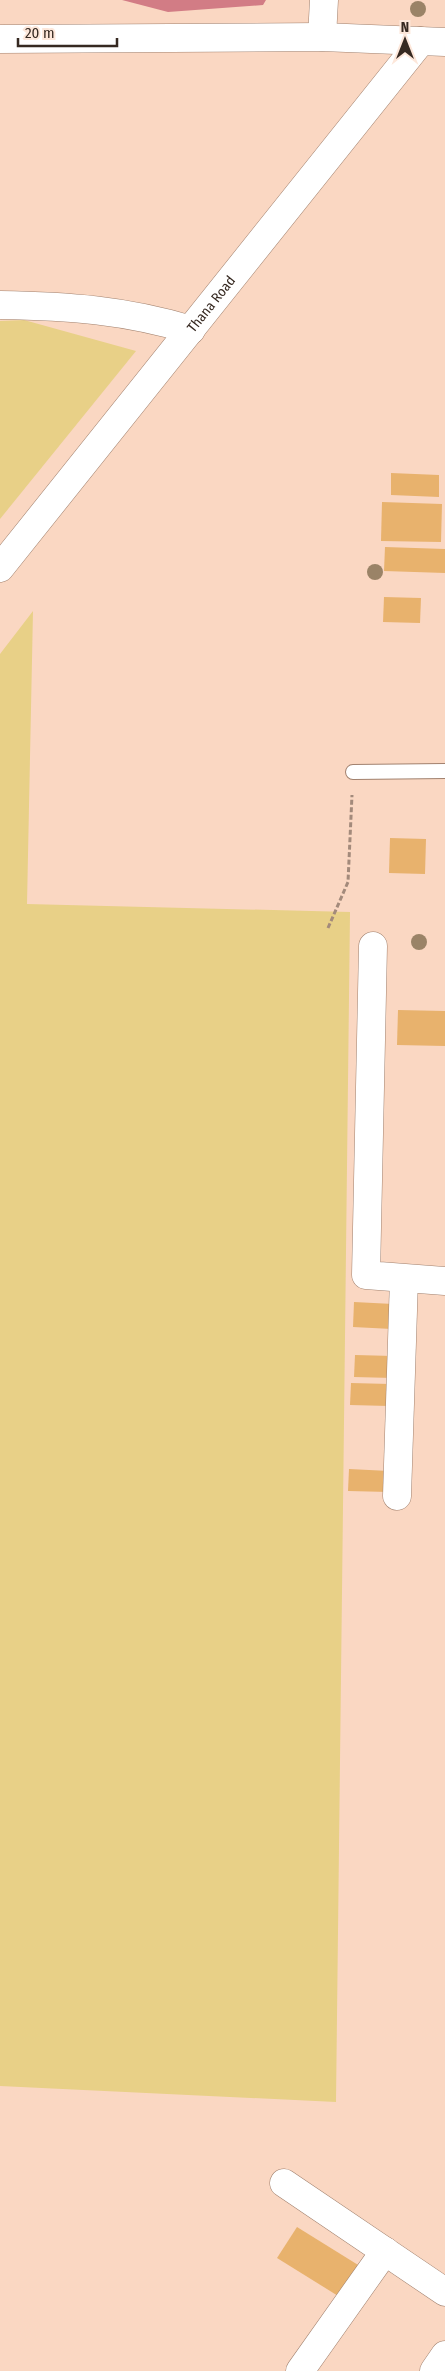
<svg xmlns="http://www.w3.org/2000/svg" width="445" height="2371" font-family="'Fira Sans Condensed',sans-serif">
<style>
.green{fill:#e8d087}
.water{fill:#d27c85}
.building{fill:#e8b26d}
.lines{fill:none;stroke-linecap:round;stroke-linejoin:round}
.service-casing{stroke:#a1816e;stroke-width:16}
.minor-casing{stroke:#a1816e;stroke-width:29}
.path{stroke:#a38a7b;stroke-width:3;stroke-dasharray:5 2.5;stroke-linecap:butt}
.service{stroke:#fff;stroke-width:14}
.minor{stroke:#fff;stroke-width:28}
.tree{fill:#9a8367}
.labels{text-anchor:middle;dominant-baseline:central;stroke-width:4;stroke-linejoin:round;paint-order:stroke}
.street-label{font-size:14px;fill:#362921;stroke:#fde7da}
</style>
<rect width="100%" height="100%" fill="#fad7c2"/>
<g class="green">
<path d="M24,320L136,351L0,519V321Z"/>
<path d="M33,611L27,904L350,912L336,2102L0,2086V654Z"/>
</g>
<path class="water" d="M122,0H266L263,5L168,12Z"/>
<g class="building">
<path d="M391,473L439,475V497L391,495Z"/>
<path d="M382,502L442,504L441,542L381,541Z"/>
<path d="M385,547L445,549V573L384,571Z"/>
<path d="M384,597L421,598L420,623L383,622Z"/>
<path d="M390,838L426,839L425,874L389,873Z"/>
<path d="M398,1010L445,1011V1046L397,1045Z"/>
<path d="M354,1302L393,1304L392,1329L353,1327Z"/>
<path d="M355,1355L393,1356V1378L354,1377Z"/>
<path d="M351,1383L390,1384L389,1406L350,1405Z"/>
<path d="M349,1469L389,1471V1492L348,1491Z"/>
<path d="M297,2227L363,2268L343,2299L277,2258Z"/>
</g>
<g class="lines">
<g class="service-casing">
<path id="service" d="M353,772L445,771"/>
</g>
<g class="minor-casing">
<g id="minor">
<path d="M322,37L324,0"/>
<path d="M0,39L322,37L445,42"/>
<path d="M0,305C67,306 126,310 191,330"/>
<path id="s1" d="M0,568L421,41"/>
<path d="M373,946L366,1275L445,1281"/>
<path d="M397,1496L404,1279"/>
<path d="M284,2183L445,2292"/>
<path d="M300,2371L385,2251"/>
<path d="M434,2371L445,2355"/>
</g>
</g>
<path class="path" d="M328,928L348,882L352,795"/>
<use href="#service" class="service"/>
<use href="#minor" class="minor"/>
</g>
<g class="tree">
<circle cx="418" cy="9" r="8"/>
<circle cx="375" cy="572" r="8"/>
<circle cx="419" cy="942" r="8"/>
</g>
<g class="labels">
<g class="street-label">
<text stroke="none"><textPath href="#s1" startOffset="338">Thana Road</textPath></text>
</g>
</g>
<g transform="translate(405 40)" stroke="#fde7da" stroke-width="4" paint-order="stroke">
<path d="M0-4L9 19L0 12L-9 19Z" fill="#362921"/>
<text y="-8" font-size="14" font-weight="bold" text-anchor="middle" fill="#362921">N</text>
</g>
<path d="M18 38v8h99v-8" fill="none" stroke="#362921" stroke-width="2.5"/>
<text x="25" y="38" font-size="15" fill="#362921" stroke="#fde7da" stroke-width="4" paint-order="stroke">20 m</text>
</svg>
